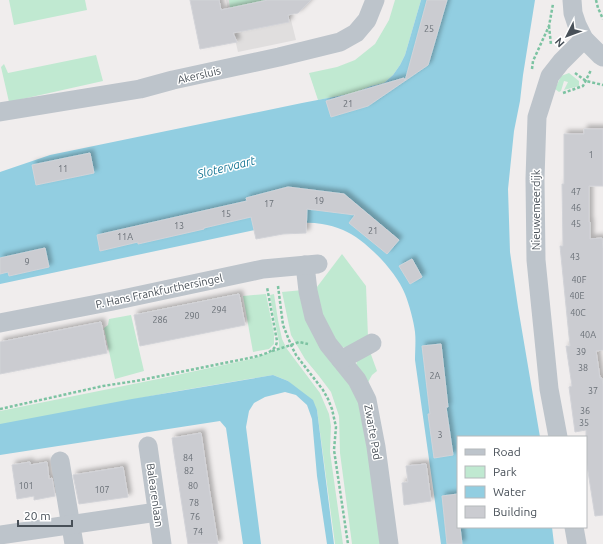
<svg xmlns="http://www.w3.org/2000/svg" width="603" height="544" font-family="Ubuntu,sans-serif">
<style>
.education{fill:#e0dede}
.green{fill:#c0e9d1}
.water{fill:#92cee1}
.building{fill:#cbccd1;stroke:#d2d3d8;filter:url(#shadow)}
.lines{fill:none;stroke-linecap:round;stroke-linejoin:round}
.path{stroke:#7cc3a2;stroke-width:2.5;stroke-dasharray:3 2;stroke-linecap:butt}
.minor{stroke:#bdc4cb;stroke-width:19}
.labels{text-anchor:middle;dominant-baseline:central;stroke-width:3;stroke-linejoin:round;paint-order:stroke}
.number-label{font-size:9px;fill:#696f76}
.street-label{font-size:11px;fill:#485058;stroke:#fff}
.water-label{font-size:12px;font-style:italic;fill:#1c7a97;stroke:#fff}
</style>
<defs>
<filter id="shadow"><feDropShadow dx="3.5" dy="-3.5" stdDeviation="2" flood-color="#0004"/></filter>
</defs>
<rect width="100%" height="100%" fill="#f0eded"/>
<path class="education" d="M226,0H286L296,40L238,52Z"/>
<g class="green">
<path d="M9,0H85L87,10L14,25Z"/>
<path d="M229,0H268L230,8Z"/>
<path d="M395,0H421L405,55L400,65L393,75L384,83L371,86L354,93L318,100L309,73L337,67L355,60L375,44L389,20Z"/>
<path d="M96,55L103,81L9,102L1,67L4,64L8,73Z"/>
<path d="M569,73L579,81V86L564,90L568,82L564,81L561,91L559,92L555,89L561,76Z"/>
<path d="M342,254L366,286L368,337L350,348L335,347L314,297L317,287Z"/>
<path d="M303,290L357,391L384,544H352L340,453L339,416L331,392L319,376L305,359L291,335L282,292Z"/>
<path d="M266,294L274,334V344L269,349L253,352L243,296Z"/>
<path d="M274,294L278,320L282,339L287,349L320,393L329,414L331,426L330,452L343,544H335L317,410L288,381L273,375L172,392L0,425V411L158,379L251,359L277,350L279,348V343L270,295Z"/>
<path d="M131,315L144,371L115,379L104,328L108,325L109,319Z"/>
<path d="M369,349L377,371L372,375L366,386L356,366L357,361Z"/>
</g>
<g class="water">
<path d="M421,0H535L523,75L520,101L514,131L508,189L510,252L518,307L540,437H458V527H552L554,544H441L415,360C415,351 416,341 415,332C414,322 409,304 405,294C396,271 365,239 343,230C336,227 329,225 322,224C306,221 290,224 274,226L0,284V172L50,155L302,103L354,93L371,86L384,83L393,75L400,65L405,55Z"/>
<path d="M273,375L288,381L313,400L317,410L334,544H327L317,476L312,419L307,405L296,395L285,392L265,397L254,403L249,411L246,427L261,544H243L226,428L220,421L0,455V424L132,399Z"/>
</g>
<g class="building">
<path d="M190,0H219L221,10L268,0H311L298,13L288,15L289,22L233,33L237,42L200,49Z"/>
<path d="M427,0H447L428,65L368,106L331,117L326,101L404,78L405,81Z"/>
<path d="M584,129H603V186H589V222H590V239L602,238L603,249V350L596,351L600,378H602L603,386V515L595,516L586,459V430L575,432L569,387L572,386L566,346H570L560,246H563L562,184H564V134H584Z"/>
<path d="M90,153L94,173L36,185L32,165Z"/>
<path d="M288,187L344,194L399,240L387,254L349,223L355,215L307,209L306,233L283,234L256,239L251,217L204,228V229L138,244V242L100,251L97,235L247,201L246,198Z"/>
<path d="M45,248L49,267L9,276L8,272L0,274V258Z"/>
<path d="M412,259L422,277L410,284L399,266Z"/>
<path d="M239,294L245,325L140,346L134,315Z"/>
<path d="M101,322L107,353L0,374V342Z"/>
<path d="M441,344L448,407H446L453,455L434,458L428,414H430L422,346Z"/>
<path d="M201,433L210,494L218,544H188L174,453L172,438Z"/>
<path d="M30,462V465L47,462L49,479L52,478L55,496L34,500V496L17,499L12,465Z"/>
<path d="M426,464L431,501L404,505L402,483L408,482L406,466Z"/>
<path d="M123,467L128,497L79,504L73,475Z"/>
<path d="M458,494V527H460L462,544H447L442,496Z"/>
</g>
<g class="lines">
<g class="path">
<path d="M596,0L598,8L603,19"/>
<path d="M549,26L551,45"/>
<path d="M532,69L533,61L549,26L553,4"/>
<path d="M575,73L586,81L603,85"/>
<path d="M563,93L583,86L591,70"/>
<path d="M278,286L283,325L291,345L296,355L323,390L328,399L332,409L336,427L334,450L348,544"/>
<path d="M272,351L291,345L299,342L308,344"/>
<path d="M0,409L103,386L136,381L254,357C264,354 276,352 277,341L267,287"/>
</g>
<g class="minor">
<path d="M572,0L573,13L577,25L584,39L600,55L603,57"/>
<path d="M0,112L140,89L173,80L279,57L340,42L356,33L367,20L375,0"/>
<path d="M305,265L308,291L314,317L328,344L357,380L367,400L376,447L389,544"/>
<path d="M0,323L113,301L263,269L318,264"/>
<path d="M341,360L372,343"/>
<path d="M558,437L549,389L536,260L535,179L537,117L550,76L561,62L584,39"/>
<path d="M148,446L162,544"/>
<path d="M60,461L74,544"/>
<path d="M574,527L577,544"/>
<path d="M0,535L157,512"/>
</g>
</g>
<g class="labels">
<g class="number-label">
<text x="429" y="29">25</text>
<text x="348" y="104">21</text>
<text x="591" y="155">1</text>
<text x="63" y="169">11</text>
<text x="576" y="192">47</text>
<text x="319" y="201">19</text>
<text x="269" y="204">17</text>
<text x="576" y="208">46</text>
<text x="226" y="214">15</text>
<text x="576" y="224">45</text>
<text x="179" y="226">13</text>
<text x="373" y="231">21</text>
<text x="125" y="237">11A</text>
<text x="575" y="257">43</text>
<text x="27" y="262">9</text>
<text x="579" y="280">40F</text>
<text x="577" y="296">40E</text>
<text x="219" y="310">294</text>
<text x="578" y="313">40C</text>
<text x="192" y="316">290</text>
<text x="160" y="320">286</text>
<text x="588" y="335">40A</text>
<text x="581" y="352">39</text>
<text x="583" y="368">38</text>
<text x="435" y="376">2A</text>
<text x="593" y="391">37</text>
<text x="585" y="411">36</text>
<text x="584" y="423">35</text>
<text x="440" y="435">3</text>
<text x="188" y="458">84</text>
<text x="189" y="471">82</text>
<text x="26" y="486">101</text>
<text x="193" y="486">80</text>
<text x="102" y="490">107</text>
<text x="194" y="503">78</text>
<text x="195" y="517">76</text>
<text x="198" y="532">74</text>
</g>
<g class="street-label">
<text transform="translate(199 75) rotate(-13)">Akersluis</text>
<text transform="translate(536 210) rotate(-90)">Nieuwemeerdijk</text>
<text transform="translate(159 291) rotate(-12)">P. Hans Frankfurthersingel</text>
<text transform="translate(373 432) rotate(80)">Zwarte Pad</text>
<text transform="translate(155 495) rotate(82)">Balearenlaan</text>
</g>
<g class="water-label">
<text transform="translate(226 167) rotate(-14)">Slotervaart</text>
</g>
</g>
<rect x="457" y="436" width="130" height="92" fill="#ffffff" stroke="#b6b9bc"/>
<rect x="465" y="449" width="20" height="6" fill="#bdc4cb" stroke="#b6b9bc"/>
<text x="493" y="456" font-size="12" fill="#485058">Road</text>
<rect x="465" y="466" width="20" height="12" fill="#c0e9d1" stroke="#b6b9bc"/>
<text x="493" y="476" font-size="12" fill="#485058">Park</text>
<rect x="465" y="486" width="20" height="12" fill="#92cee1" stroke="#b6b9bc"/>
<text x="493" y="496" font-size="12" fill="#485058">Water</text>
<rect x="465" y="506" width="20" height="12" fill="#cbccd1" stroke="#b6b9bc"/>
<text x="493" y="516" font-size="12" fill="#485058">Building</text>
<g transform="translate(567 36) rotate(228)" stroke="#ffffff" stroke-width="3" paint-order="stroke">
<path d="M0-3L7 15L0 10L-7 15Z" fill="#485058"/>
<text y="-6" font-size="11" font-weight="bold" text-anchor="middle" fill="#485058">N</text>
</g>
<path d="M18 520v6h54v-6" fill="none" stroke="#485058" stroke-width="2"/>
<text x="24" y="520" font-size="12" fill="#485058" stroke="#ffffff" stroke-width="3" paint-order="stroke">20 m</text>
</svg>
